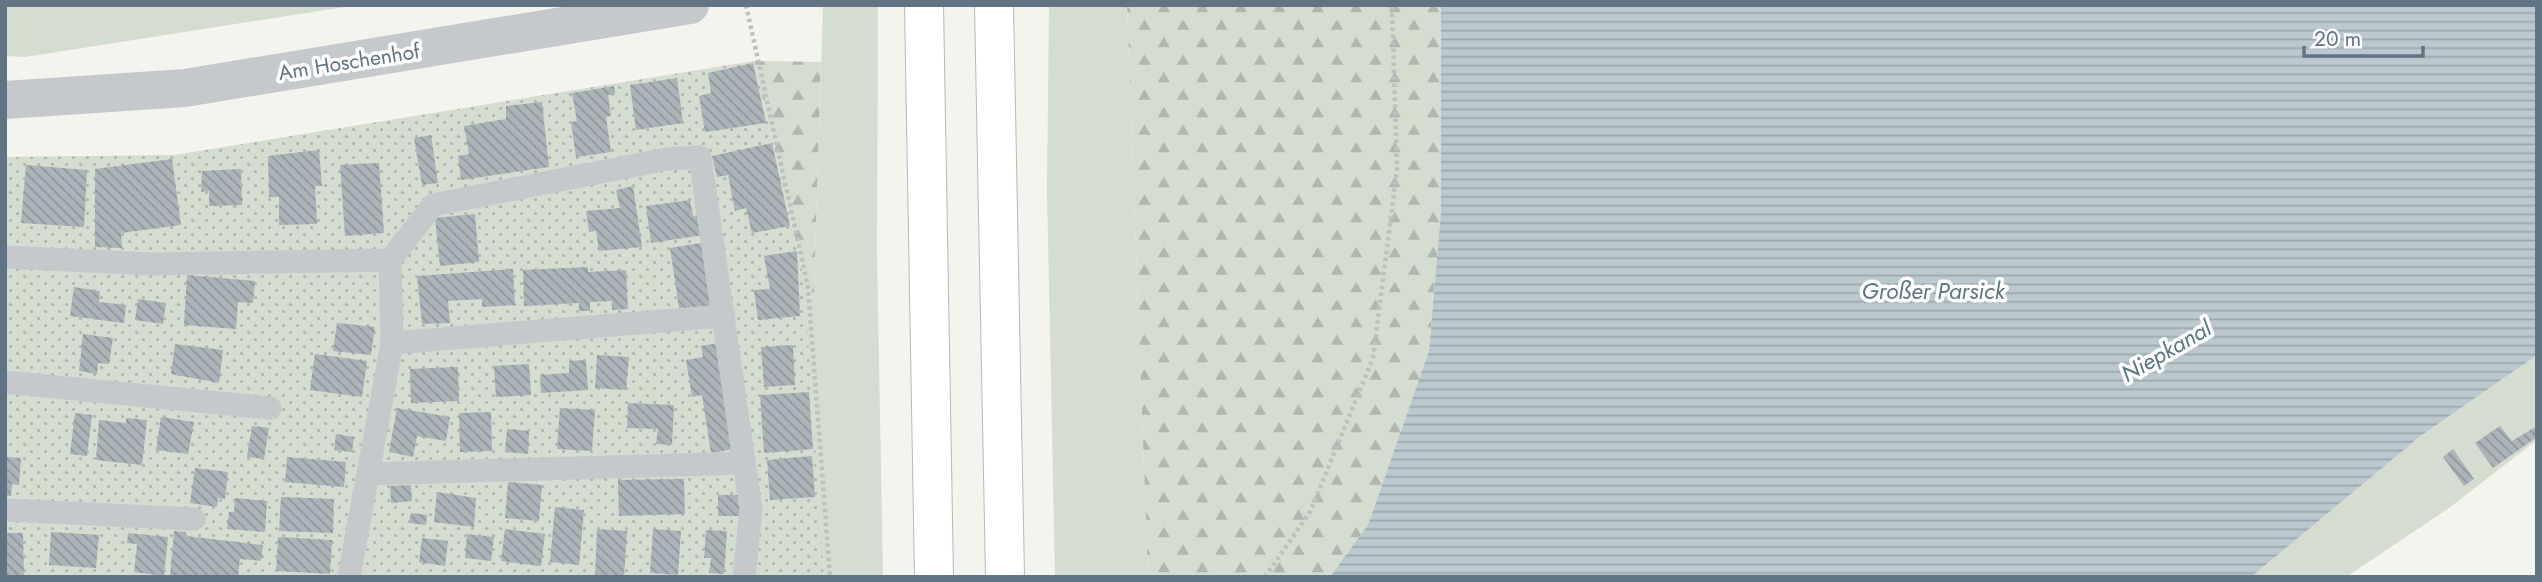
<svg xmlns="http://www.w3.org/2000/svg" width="2542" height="582" font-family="Jost,sans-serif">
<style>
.grass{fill:#d5dcd0}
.forest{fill:url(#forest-firs)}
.park{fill:url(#park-dots)}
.water{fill:url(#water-rules)}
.building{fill:url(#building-back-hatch)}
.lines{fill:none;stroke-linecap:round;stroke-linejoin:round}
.highway-casing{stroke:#b5b9bc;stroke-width:40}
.path{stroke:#bec0c2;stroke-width:4.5;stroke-dasharray:3.5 3.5;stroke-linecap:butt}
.lane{stroke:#c6c9cc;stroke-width:23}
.street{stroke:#c6c9cc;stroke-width:38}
.highway{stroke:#fff;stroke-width:38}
.labels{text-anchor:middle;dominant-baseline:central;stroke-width:7;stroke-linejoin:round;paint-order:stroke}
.street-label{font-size:21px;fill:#607483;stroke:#fff}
.water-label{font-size:23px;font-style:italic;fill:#5b7781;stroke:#fff}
</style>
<defs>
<pattern id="forest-firs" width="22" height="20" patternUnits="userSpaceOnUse" patternTransform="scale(1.75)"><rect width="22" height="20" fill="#d5dcd0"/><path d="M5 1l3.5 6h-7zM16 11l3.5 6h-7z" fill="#b0b7ae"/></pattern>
<pattern id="park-dots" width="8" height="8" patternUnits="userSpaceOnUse" patternTransform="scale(1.75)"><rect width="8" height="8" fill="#d5dcd0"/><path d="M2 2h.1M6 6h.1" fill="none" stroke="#b0b7ae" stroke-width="1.8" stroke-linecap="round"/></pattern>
<pattern id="water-rules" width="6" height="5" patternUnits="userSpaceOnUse" patternTransform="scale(1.75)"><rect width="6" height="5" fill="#bbc8cd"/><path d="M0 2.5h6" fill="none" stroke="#9ba7ac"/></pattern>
<pattern id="building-back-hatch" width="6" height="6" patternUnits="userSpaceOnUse" patternTransform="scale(1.75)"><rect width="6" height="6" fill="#abb4b8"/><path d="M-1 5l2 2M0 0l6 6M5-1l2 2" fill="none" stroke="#8f979b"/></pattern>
</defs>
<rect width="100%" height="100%" fill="#f4f4ef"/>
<g class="grass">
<path d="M357,5L25,57L5,56V6L9,5Z"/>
<path d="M823,5H878L877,253L883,577H824L804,304L814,293Z"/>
<path d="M1049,5H1127L1148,577H1055L1047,190Z"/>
<path d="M2537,355V440L2449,508L2346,577H2251L2422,435Z"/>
</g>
<g class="forest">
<path d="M1127,5H1441V211L1429,351L1368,525L1330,577H1148Z"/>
<path d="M754,61L821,62L814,293L804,304V278Z"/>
</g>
<path class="park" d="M754,61L804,279L824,577H5V157L174,155Z"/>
<path class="water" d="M1441,5H2537V355L2422,435L2251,577H1330L1368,525L1429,351L1441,211Z"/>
<g class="building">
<path d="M753,63L766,123L705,132L699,96L711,93L708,73Z"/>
<path d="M677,78L683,123L636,130L630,85Z"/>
<path d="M614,86L615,94L608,95L611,116L606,117L611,152L576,157L571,122L577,121L572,93Z"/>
<path d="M542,102L549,167L461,180L458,156L469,154L464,126L506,119V106Z"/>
<path d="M431,135L438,183L422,185L414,138Z"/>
<path d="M772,143L790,226L752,233L746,208L735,211L728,175L717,177L712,156Z"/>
<path d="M319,150L322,186H315L317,224L279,225V197H269L268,156Z"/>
<path d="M172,159L181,225L121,233L122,248L95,247V169Z"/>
<path d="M379,163L384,233L345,236L340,165Z"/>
<path d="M26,165L87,170L84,227L21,223Z"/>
<path d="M241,169L242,205L209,206V191L201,192L202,171Z"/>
<path d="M633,186L642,247L599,251L596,231L589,232L586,211L620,208L616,190Z"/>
<path d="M690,200L693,216L701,215L703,235L651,243L646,206Z"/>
<path d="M475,214L479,262L440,266L435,218Z"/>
<path d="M707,242L717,308L680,314L670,248Z"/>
<path d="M797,251L800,316L758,320L754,290L770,289L764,256Z"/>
<path d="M588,267V272L626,270L628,309L612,310V301L590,302V311H579V303L524,306L523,270Z"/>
<path d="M513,269L515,305L482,307V299L448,301L450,323L422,324L417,276Z"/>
<path d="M187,275L255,281L253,303L238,302L236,329L184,325Z"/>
<path d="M74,287L100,291L99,302L126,305L124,323L70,316Z"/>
<path d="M138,299L166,303L163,324L135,320Z"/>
<path d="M337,323L375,327L371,355L333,351Z"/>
<path d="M83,334L113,338L109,364L98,363L97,374L79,371Z"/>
<path d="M718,343L740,448L711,453L702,395L692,397L686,360L703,357L701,346Z"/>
<path d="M175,344L223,350L219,383L171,374Z"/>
<path d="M793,345L795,385L764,387L761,347Z"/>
<path d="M315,354L367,361L362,397L310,390Z"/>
<path d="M597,355L629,357L626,390L595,388Z"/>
<path d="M586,360L588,390L541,393L540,375L569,373V361Z"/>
<path d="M529,364L531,395L496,397L494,366Z"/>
<path d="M458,367L459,401L411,403L410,369Z"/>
<path d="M809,392L813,449L764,453L760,395Z"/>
<path d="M628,403L674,405L672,445L656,444L658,429L627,428Z"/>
<path d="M397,408L450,417L446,441L417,436L413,457L389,452Z"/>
<path d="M560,408L595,410L592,451L557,449Z"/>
<path d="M491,412L492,451L460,452L459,413Z"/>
<path d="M75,413L92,415L87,456L70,454Z"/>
<path d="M161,417L194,422L188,454L156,450Z"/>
<path d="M126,418L147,420L142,465L96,460L99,420L126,423Z"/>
<path d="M252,426L269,428L264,459L247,457Z"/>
<path d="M2500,426L2512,441L2537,426V437L2493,468L2475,443Z"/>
<path d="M507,429L529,431L528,454L505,452Z"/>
<path d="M336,434L354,437L352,452L334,450Z"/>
<path d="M2453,449L2474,479L2464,486L2443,457Z"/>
<path d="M812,456L815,497L770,500L767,460Z"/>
<path d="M5,457L21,458L19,485L12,484L11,496H5Z"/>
<path d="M287,457L346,462L344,487L285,482Z"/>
<path d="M195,468L228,472L225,499L218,498L217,507L190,503Z"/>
<path d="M684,479L685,514L619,516L618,480Z"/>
<path d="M508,482L542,485L539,521L505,518Z"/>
<path d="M411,485L412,501L391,503L390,486Z"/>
<path d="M437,492L476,498L474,527L434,522Z"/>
<rect x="718" y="495" width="24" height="21"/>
<path d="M281,497L334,499L333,533L279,531Z"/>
<path d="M235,498L267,501L265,532L227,529L229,512H234Z"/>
<path d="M555,507L584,510L579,565L550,562Z"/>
<path d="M411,513L427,515L426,525L409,523Z"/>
<path d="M505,529L545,534L541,566L501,561Z"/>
<path d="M597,529L627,531L624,577H595Z"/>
<path d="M653,529L681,531L678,575L650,573Z"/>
<path d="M706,530L727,531L724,574L709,573L711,558H704Z"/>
<path d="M174,531L186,532V536L263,545L261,561L240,559L238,577L170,576Z"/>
<path d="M51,532L99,535L96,568L49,565Z"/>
<path d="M5,533H23L24,577H5Z"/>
<path d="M128,533L168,537L164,576L134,572L137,544L127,543Z"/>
<path d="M467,534L494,537L491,561L465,558Z"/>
<path d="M278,537L332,540L330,574L276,571Z"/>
<path d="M422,538L448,541L445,566L419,562Z"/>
</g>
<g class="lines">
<g class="highway-casing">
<g id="highway">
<path d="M924,5L934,577"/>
<path d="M994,5L1005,577"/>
</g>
</g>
<g class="path">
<path d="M746,5L808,287L830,577"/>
<path d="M1265,577L1310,512L1373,358L1397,169L1392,5"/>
</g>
<g class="lane">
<path d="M5,257L152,264L390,260L433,205L667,159L700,157L751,510L744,577"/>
<path d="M392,343L724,316"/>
<path d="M5,382L270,408"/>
<path d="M369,474L744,463"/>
<path d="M5,510L194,519"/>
<path d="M349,577L392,343L390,260"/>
</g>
<path class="street" d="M5,100L185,88L690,5"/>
<use href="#highway" class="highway"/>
</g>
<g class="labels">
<g class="street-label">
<text transform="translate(349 62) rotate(-9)">Am Hoschenhof</text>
</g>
<g class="water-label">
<text x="1933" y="291">Großer Parsick</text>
<text transform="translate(2166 351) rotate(-30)">Niepkanal</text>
</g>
</g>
<rect width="2542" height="582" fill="none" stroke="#607483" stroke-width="14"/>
<path d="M2304 46v10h119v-10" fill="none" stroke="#607483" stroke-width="3.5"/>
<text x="2314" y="46" font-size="21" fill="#607483" stroke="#ffffff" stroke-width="5" paint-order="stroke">20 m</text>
</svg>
